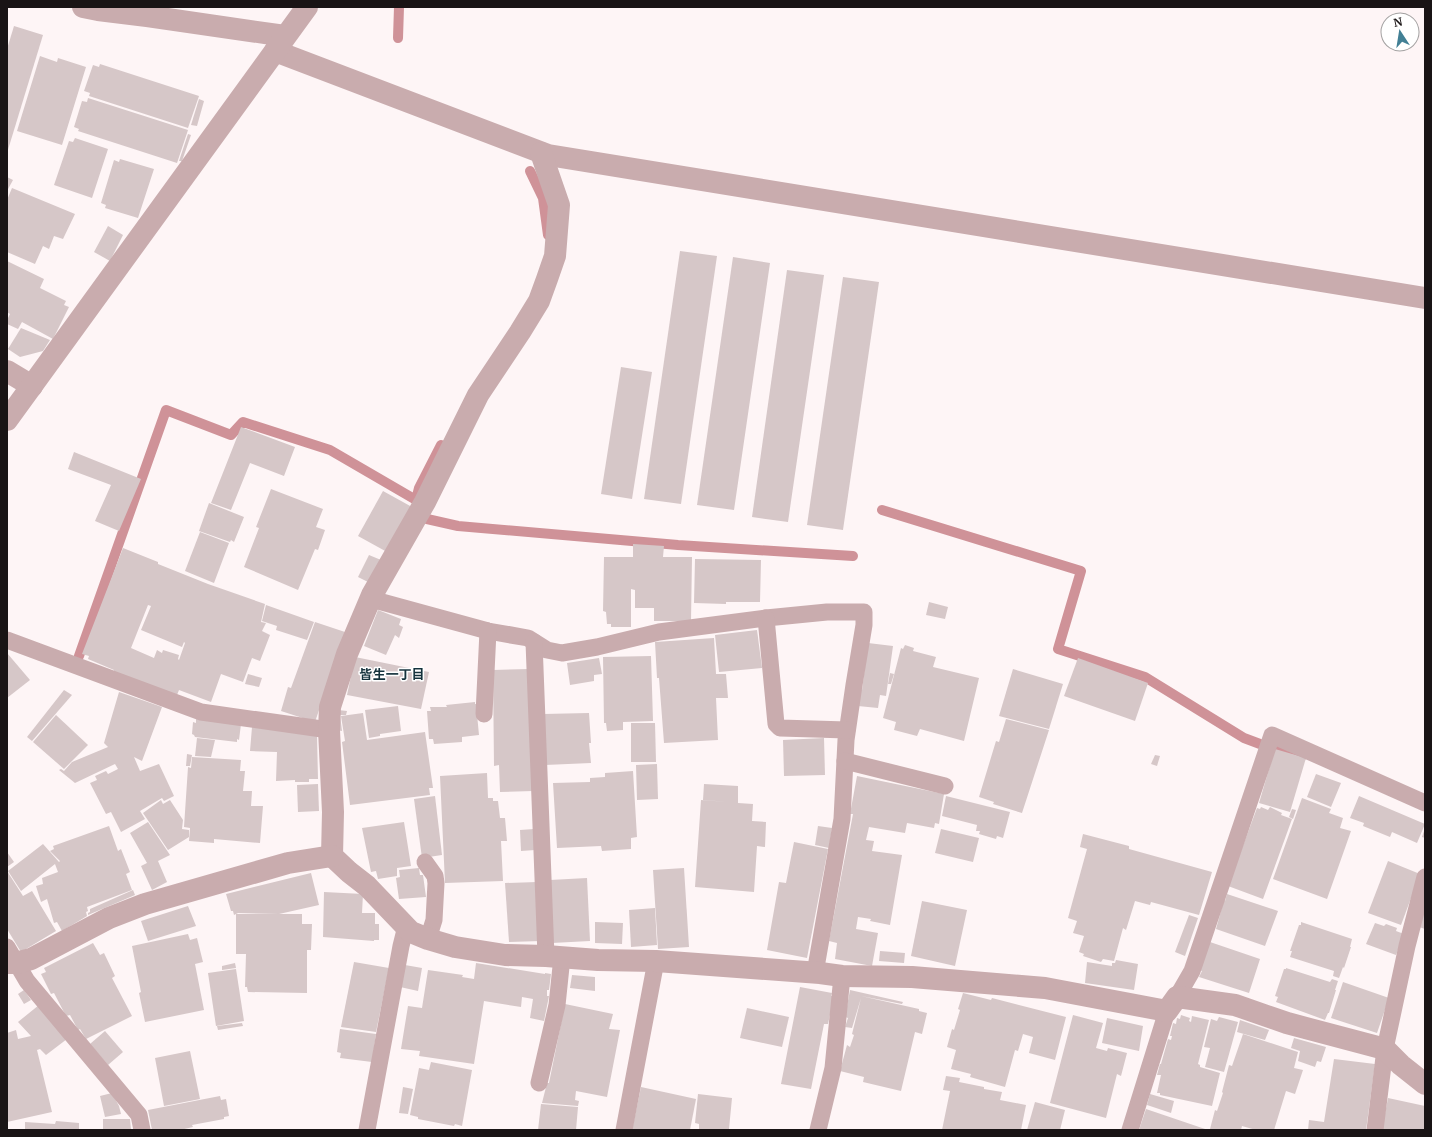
<svg xmlns="http://www.w3.org/2000/svg" width="1432" height="1137" font-family="Merriweather,'Noto Sans JP',serif">
<style>
.lines{fill:none;stroke-linecap:round;stroke-linejoin:round}
.stream{stroke:#cf9298;stroke-width:10}
.building{fill:#d6c7c8;fill-rule:evenodd}
.lane{stroke:#c9acae;stroke-width:17}
.street{stroke:#c9acae;stroke-width:22}
.labels{text-anchor:middle;dominant-baseline:central;stroke-width:3;stroke-linejoin:round;paint-order:stroke}
.neighbourhood-label{font-size:13px;font-weight:bold;fill:#14323c;stroke:#fff}
</style>
<rect width="100%" height="100%" fill="#fef5f6"/>
<g class="lines">
<g class="stream">
<path d="M398,38L399,7"/>
<path d="M530,171L543,198L548,235"/>
<path d="M882,510L1081,571L1058,649L1145,677L1244,738L1260,744L1302,756"/>
<path d="M427,519L458,526L678,545L853,556"/>
<path d="M79,656L166,410L231,435L243,422L330,450L416,500L419,488L441,445"/>
</g>
</g>
<g class="building">
<path d="M14,26L43,35L7,153V49Z"/>
<path d="M40,56L57,62L58,58L86,67L62,145L17,131Z"/>
<path d="M100,64L199,96L188,128L89,96L90,93L84,91L93,65L99,67Z"/>
<path d="M88,98L188,130L177,163L78,131L79,129L74,127L82,101L87,102Z"/>
<path d="M199,99L204,101L197,126L191,125Z"/>
<path d="M188,134L191,135L182,161H179Z"/>
<path d="M75,138L108,149L92,198L54,185L69,141L73,142Z"/>
<path d="M120,159L154,169L138,218L105,208L106,205L101,203L114,160L119,162Z"/>
<path d="M7,177L13,180L7,191Z"/>
<path d="M12,188L75,214L63,239L54,236L49,249L43,246L35,264L7,252V200Z"/>
<path d="M108,226L123,235L110,261L94,252Z"/>
<path d="M680,251L717,256L681,504L644,499Z"/>
<path d="M733,257L770,263L734,510L697,505Z"/>
<path d="M7,261L44,279L40,288L66,301L64,305L69,307L53,339L22,322L18,329L7,324V320L10,314L7,312Z"/>
<path d="M787,270L824,275L788,522L752,517Z"/>
<path d="M843,277L879,282L843,530L807,525Z"/>
<path d="M21,328L50,340L43,351L20,357L8,349Z"/>
<path d="M621,367L652,372L632,499L601,494Z"/>
<path d="M241,427L295,447L284,476L250,463L231,510L211,503Z"/>
<path d="M74,452L141,479L119,531L95,521L111,485L68,469Z"/>
<path d="M271,489L323,509L316,527L325,530L318,550L315,549L298,590L244,567L259,528L256,527Z"/>
<path d="M383,491L412,507L387,552L358,536Z"/>
<path d="M209,503L244,517L234,542L231,540L230,542L199,531Z"/>
<path d="M200,532L229,543L214,583L185,571Z"/>
<path d="M633,544L664,546L663,557H692L691,621H654V608H635V590L631,589V627H611V624H607L606,612L603,611L604,557H633Z"/>
<path d="M123,548L158,562V564L208,584L265,604L261,622L266,623L262,631L270,635L260,661L252,658L243,682L221,674L211,702L179,690L177,695L113,673L114,670L88,659L89,656L82,654ZM148,605L151,606L141,630L182,647L184,642L185,643L179,660L178,659L179,655L163,650L162,653L157,650L154,658L131,648Z"/>
<path d="M369,555L381,560L370,583L358,577Z"/>
<path d="M695,559L761,560L760,602H726V604L694,603Z"/>
<path d="M929,602L948,607L945,619L926,615Z"/>
<path d="M266,605L314,622L307,640L276,630L277,626L262,621Z"/>
<path d="M378,610L401,619L399,625L403,627L399,638L395,635L386,655L364,646Z"/>
<path d="M315,622L345,632L315,722L281,711L288,687L291,688Z"/>
<path d="M757,630L762,668L719,672L715,635Z"/>
<path d="M714,638L716,674H726L728,698H716L718,740L664,743L659,678H657L655,642Z"/>
<path d="M868,643L893,646L886,696L880,695L878,708L858,706L860,690H862Z"/>
<path d="M905,645L914,648L913,651L936,657L933,667L979,678L964,741L920,729L917,736L894,730L896,722L883,718L901,648L903,649Z"/>
<path d="M7,653L30,680L7,698Z"/>
<path d="M651,656L653,721L623,722V730L607,731L606,723H604L603,657Z"/>
<path d="M355,657L429,672L421,709L347,695Z"/>
<path d="M599,658L602,674L594,675V681L570,685L567,663Z"/>
<path d="M1078,658L1148,683L1135,721L1064,696Z"/>
<path d="M530,669L533,791L500,792L499,765L494,766L493,670Z"/>
<path d="M1013,669L1063,684L1049,729L999,716Z"/>
<path d="M890,673L894,674L891,684H888Z"/>
<path d="M248,674L262,678L259,687L245,684Z"/>
<path d="M64,690L72,695L32,741L27,737Z"/>
<path d="M119,692L162,707L142,761L134,757L140,771L159,764L174,796L164,801L162,798L140,811L145,819L121,832L111,812L106,814L90,783L97,780L95,776L106,771L108,774L118,769L115,764L75,783L59,770L61,769L64,771L72,762L108,747L104,743Z"/>
<path d="M475,702V704H476L479,735L462,737V742L434,744L433,739H429L427,711H431L430,707H447L446,705Z"/>
<path d="M398,706L401,731L380,734V736L369,738L365,710Z"/>
<path d="M338,710L347,711L346,715H340L342,731L335,730Z"/>
<path d="M363,713L367,740L425,732L433,788H429L430,795L350,805L342,742L345,741L341,716Z"/>
<path d="M589,713L591,743H589L591,763L545,765L543,714Z"/>
<path d="M56,715L88,745L64,769L33,742Z"/>
<path d="M196,719L241,724L239,740L237,739V742L195,737L194,735L192,734L193,722L196,723Z"/>
<path d="M1006,719L1049,730L1022,813L993,804L994,802L979,797L996,741L999,742Z"/>
<path d="M631,723H655L656,762H631Z"/>
<path d="M252,727L317,736L318,779H309V782H295V780L276,781L277,752L250,751Z"/>
<path d="M197,738L215,740L211,757L195,756Z"/>
<path d="M824,738L825,775L784,776L783,740Z"/>
<path d="M1275,749L1306,758L1290,812L1259,803Z"/>
<path d="M187,754L192,755L190,766H186Z"/>
<path d="M1155,755L1160,756L1157,766L1151,764Z"/>
<path d="M192,757L241,760L240,771H245L243,791H252L251,806H263L260,843L214,839V843L189,841L190,828L184,827L188,767L191,768Z"/>
<path d="M657,764L658,799L637,800L636,765Z"/>
<path d="M633,771L637,837L631,838V849L602,851L601,846L557,848L553,783L590,782V778L605,777V773Z"/>
<path d="M487,773L488,798H493V801H498L500,818H505L507,841H501L503,881L445,883L440,776Z"/>
<path d="M1316,774L1341,783L1331,807L1307,797Z"/>
<path d="M857,776L944,794L939,824L935,823L934,828L907,823L905,833L869,827L866,840L874,841L872,851L902,855L890,925L870,921L871,919L858,917L856,929L878,933L872,966L835,959L837,943L829,941L853,814H850Z"/>
<path d="M318,784L319,811L298,812L297,785Z"/>
<path d="M704,784L738,786V803L753,804L752,821L766,822L765,847L757,846L754,892L695,887L701,800L729,802L703,800Z"/>
<path d="M435,796L442,855L422,858L414,799Z"/>
<path d="M946,796L1010,812L1003,838L997,836L996,839L979,834L980,831H976L977,825L942,816Z"/>
<path d="M1359,796L1425,824L1417,843L1392,832L1390,837L1363,826L1364,823L1350,818Z"/>
<path d="M1302,798L1331,809L1329,813L1343,818L1340,828L1351,831L1327,899L1273,879Z"/>
<path d="M161,800L163,804L170,800L183,820L182,829L189,830V837L168,850L143,813Z"/>
<path d="M1261,807L1268,810L1270,807L1282,813L1281,815L1292,819L1263,899L1228,886L1257,808L1260,809Z"/>
<path d="M1292,809L1296,810L1293,819L1289,817Z"/>
<path d="M148,822L170,855L158,861L167,882L152,890L141,866L147,863L130,833Z"/>
<path d="M404,822L411,866L397,868V876L378,879L376,871L371,872L362,828Z"/>
<path d="M109,826L118,851L121,849L130,872L126,874L132,890L87,907L88,911L86,912L87,916L62,931L57,922L54,923L47,899L41,902L36,886L43,884L42,878L58,872L55,864L21,891L8,871L43,844L59,862L60,861L50,851L54,849L53,846Z"/>
<path d="M818,826L832,828L829,848L815,845Z"/>
<path d="M1425,828V838L1422,837Z"/>
<path d="M534,829L535,850L521,851L520,830Z"/>
<path d="M941,829L979,838L973,862L935,853Z"/>
<path d="M1083,834L1129,846V849L1212,872L1199,915L1151,902L1150,905L1135,901L1126,930L1123,928L1114,961L1103,959L1101,962L1083,956L1084,954L1079,952L1084,936L1073,933L1077,921L1068,918L1087,849L1080,847Z"/>
<path d="M794,842L828,849L807,958L767,950L779,882L786,883Z"/>
<path d="M7,852L14,862L7,867Z"/>
<path d="M1388,861L1420,874L1401,925L1368,913Z"/>
<path d="M419,868L420,875H423L426,897L399,899L396,878L400,877L399,870Z"/>
<path d="M684,868L689,947L658,949L653,870Z"/>
<path d="M7,871L23,896L32,891L56,931L21,952L7,929Z"/>
<path d="M311,873L319,905L279,914L238,913L234,915L233,911H231L226,894Z"/>
<path d="M587,878L590,941L552,943L550,880Z"/>
<path d="M537,882L541,941L509,942L505,883Z"/>
<path d="M133,890L135,895L88,915V913L90,912V909Z"/>
<path d="M324,892L363,894L362,913H375V924H379V940H374V941L323,937Z"/>
<path d="M1227,894L1278,911L1265,946L1216,929L1224,900L1225,901Z"/>
<path d="M922,901L967,910L955,966L911,956Z"/>
<path d="M188,906L196,926L148,941L141,921Z"/>
<path d="M655,908L657,945L631,947L629,910Z"/>
<path d="M1425,909V929L1419,927Z"/>
<path d="M236,914H302V924H312L311,950H307V993L248,992L247,987H245L246,954H236Z"/>
<path d="M1189,915L1198,918L1185,956L1175,952Z"/>
<path d="M595,922L623,923L622,944L595,943Z"/>
<path d="M1301,922L1352,939L1350,947H1351L1344,968L1343,967L1339,978L1333,976L1334,971L1290,957L1292,951H1290L1299,925H1301Z"/>
<path d="M1375,923L1384,926L1386,924L1397,928L1396,931L1404,934L1396,955L1366,944Z"/>
<path d="M188,934L190,940L197,938L203,962L195,964L204,1010L145,1022L139,993L141,992L132,946Z"/>
<path d="M1210,942L1260,959L1249,993L1199,977L1202,971L1199,970Z"/>
<path d="M93,943L100,955L104,953L115,976L112,978L132,1016L86,1039L80,1029L78,1030L70,1015L66,1016L54,993L51,994L41,974L46,972L44,968Z"/>
<path d="M880,951L905,953L904,963L879,961Z"/>
<path d="M1116,960L1138,964L1134,990L1085,983L1087,962L1112,966V963H1115Z"/>
<path d="M354,962L389,968L376,1032L341,1027Z"/>
<path d="M235,963L236,968L222,970V966Z"/>
<path d="M476,963L545,974V973L551,974L549,990H547V996H549L544,1021L530,1018L533,999L522,997L521,1007L484,1001L474,1064L419,1056L420,1051L401,1049L408,1006L422,1008L428,970L463,975L462,977L474,979Z"/>
<path d="M405,965L422,968L418,991L400,987Z"/>
<path d="M1286,968L1330,982L1332,979L1338,981L1335,990H1336L1329,1013H1328L1325,1020L1276,1002L1278,997L1275,996L1284,969H1286Z"/>
<path d="M236,969L244,1021L216,1026L208,973Z"/>
<path d="M572,975L595,977V991L570,988Z"/>
<path d="M1343,982L1389,998L1377,1033L1331,1018Z"/>
<path d="M800,987L832,993L831,996H834L828,1024H824L811,1089L781,1084Z"/>
<path d="M24,990L31,1000L24,1004L18,994Z"/>
<path d="M850,990L903,1002L902,1004L861,996L919,1009V1011L927,1013L922,1034L915,1032L901,1091L863,1082L864,1077L840,1071L847,1045L850,1047L854,1035L852,1034L861,998L852,1028L845,1027L848,1018L845,1017Z"/>
<path d="M963,993L991,1000L992,998L1066,1017L1055,1060L1029,1053L1033,1037L1023,1034L1018,1051L1015,1050L1005,1087L970,1077L971,1074L951,1069L956,1050L947,1047L952,1029L954,1030L960,1010L958,1009Z"/>
<path d="M565,1004L613,1014L609,1029L620,1030L607,1097L576,1091L575,1100L579,1101L578,1106L542,1103L547,1083H549Z"/>
<path d="M39,1005L67,1039L46,1055L40,1049L37,1050L52,1112L7,1122V1033L16,1030L18,1039L31,1036L18,1022Z"/>
<path d="M747,1008L789,1017L782,1047L740,1038Z"/>
<path d="M1073,1015L1103,1023L1096,1048L1107,1051L1108,1048L1127,1053L1121,1076L1117,1074L1106,1118L1050,1103Z"/>
<path d="M1181,1015L1190,1018L1189,1021L1191,1022L1192,1016L1209,1020L1198,1064L1200,1065V1067L1220,1073L1212,1106L1160,1095V1093H1157L1161,1075H1157L1160,1064H1161L1168,1039L1171,1040L1172,1036H1170L1173,1023L1176,1024L1177,1018L1180,1019Z"/>
<path d="M1219,1017L1238,1022L1224,1072L1205,1067L1210,1048L1204,1047L1211,1019L1217,1021Z"/>
<path d="M1107,1018L1143,1026L1139,1051L1102,1043Z"/>
<path d="M1240,1020L1269,1030L1265,1040L1237,1032Z"/>
<path d="M242,1023L243,1026L218,1030L217,1026Z"/>
<path d="M340,1029L376,1034L372,1062L340,1058L341,1053L337,1052Z"/>
<path d="M105,1031L123,1052L108,1065L90,1044Z"/>
<path d="M1243,1034L1298,1052L1294,1068L1303,1070L1295,1094L1286,1091L1274,1130H1256L1242,1126L1241,1130L1210,1129L1215,1110L1217,1111L1223,1093L1222,1092L1229,1065L1232,1066Z"/>
<path d="M1294,1038L1326,1047L1321,1062L1317,1061L1315,1067L1298,1061L1300,1051L1291,1048Z"/>
<path d="M190,1051L200,1099L164,1106L155,1058Z"/>
<path d="M1334,1059L1375,1064L1366,1130H1308L1309,1120L1324,1122Z"/>
<path d="M431,1062L472,1070L462,1126L455,1124L454,1126L418,1119V1117L410,1115L419,1068L429,1070Z"/>
<path d="M946,1076L960,1078L959,1082L984,1087V1089L1002,1092L1000,1100L1026,1105L1021,1130H942L950,1091L943,1090Z"/>
<path d="M403,1087L413,1089L408,1114L399,1113Z"/>
<path d="M641,1087L696,1099L690,1130H632Z"/>
<path d="M112,1093L119,1106L121,1114L105,1117L100,1096Z"/>
<path d="M698,1094L732,1098L729,1129L699,1130V1124L695,1123Z"/>
<path d="M1150,1094L1174,1101L1171,1113L1147,1105Z"/>
<path d="M220,1096L221,1100L226,1099L229,1116L224,1117V1119L192,1125L193,1127L180,1130H152L148,1110Z"/>
<path d="M1388,1098L1425,1106V1130H1389L1382,1129Z"/>
<path d="M1035,1102L1065,1110L1060,1130H1027Z"/>
<path d="M541,1104L578,1107L576,1130H538Z"/>
<path d="M1146,1109L1208,1130H1139Z"/>
<path d="M103,1119H130L131,1130H103Z"/>
<path d="M56,1121L79,1123V1130H25V1122L55,1124Z"/>
</g>
<g class="lines">
<g class="lane">
<path d="M371,599L488,631L528,638L547,650L562,653L597,647L659,632L766,618L827,612H864V625L854,685L846,740L842,819L815,973"/>
<path d="M766,618L776,724L780,728L847,730"/>
<path d="M7,640L201,712L329,730"/>
<path d="M534,642L546,956"/>
<path d="M484,714L488,631"/>
<path d="M845,761L945,786"/>
<path d="M425,862L435,876L436,883L434,920L428,939"/>
<path d="M7,947L27,981L139,1115L142,1130"/>
<path d="M1177,997L1192,971L1272,735L1425,803"/>
<path d="M539,1083L557,1005L562,957"/>
<path d="M367,1130L401,946L406,926"/>
<path d="M624,1130L656,961"/>
<path d="M818,1130L833,1068L842,976"/>
<path d="M1130,1130L1167,1011"/>
<path d="M1375,1130L1385,1049L1407,946L1425,877"/>
</g>
<g class="street">
<path d="M83,7L98,10L147,16L285,36"/>
<path d="M275,51L548,155L1425,298"/>
<path d="M541,153L559,205L555,256L547,279L539,301L520,332L478,395L425,502L372,595L347,654L330,707L329,730L333,812L332,856L349,872L367,886L411,932L428,939L455,947L505,955L546,956L598,960L656,961L820,973L842,976L912,977L1045,988L1167,1011L1177,997L1235,1005L1287,1023L1385,1049L1401,1065L1425,1084"/>
<path d="M7,371L32,386"/>
<path d="M7,420L307,7"/>
<path d="M7,963H16L31,959L109,918L145,904L288,863L332,856"/>
</g>
</g>
<g class="labels">
<g class="neighbourhood-label">
<text x="392" y="674">皆生一丁目</text>
</g>
</g>
<rect width="1432" height="1137" fill="none" stroke="#191415" stroke-width="16"/>
<g transform="translate(1400 32) rotate(348)"><circle r="19" fill="#ffffff" stroke="#a3a1a1"/>
<path d="M0-3L7 15L0 10L-7 15Z" fill="#428095"/>
<text y="-6" font-size="11" font-weight="bold" text-anchor="middle" fill="#191415">N</text>
</g>
</svg>
